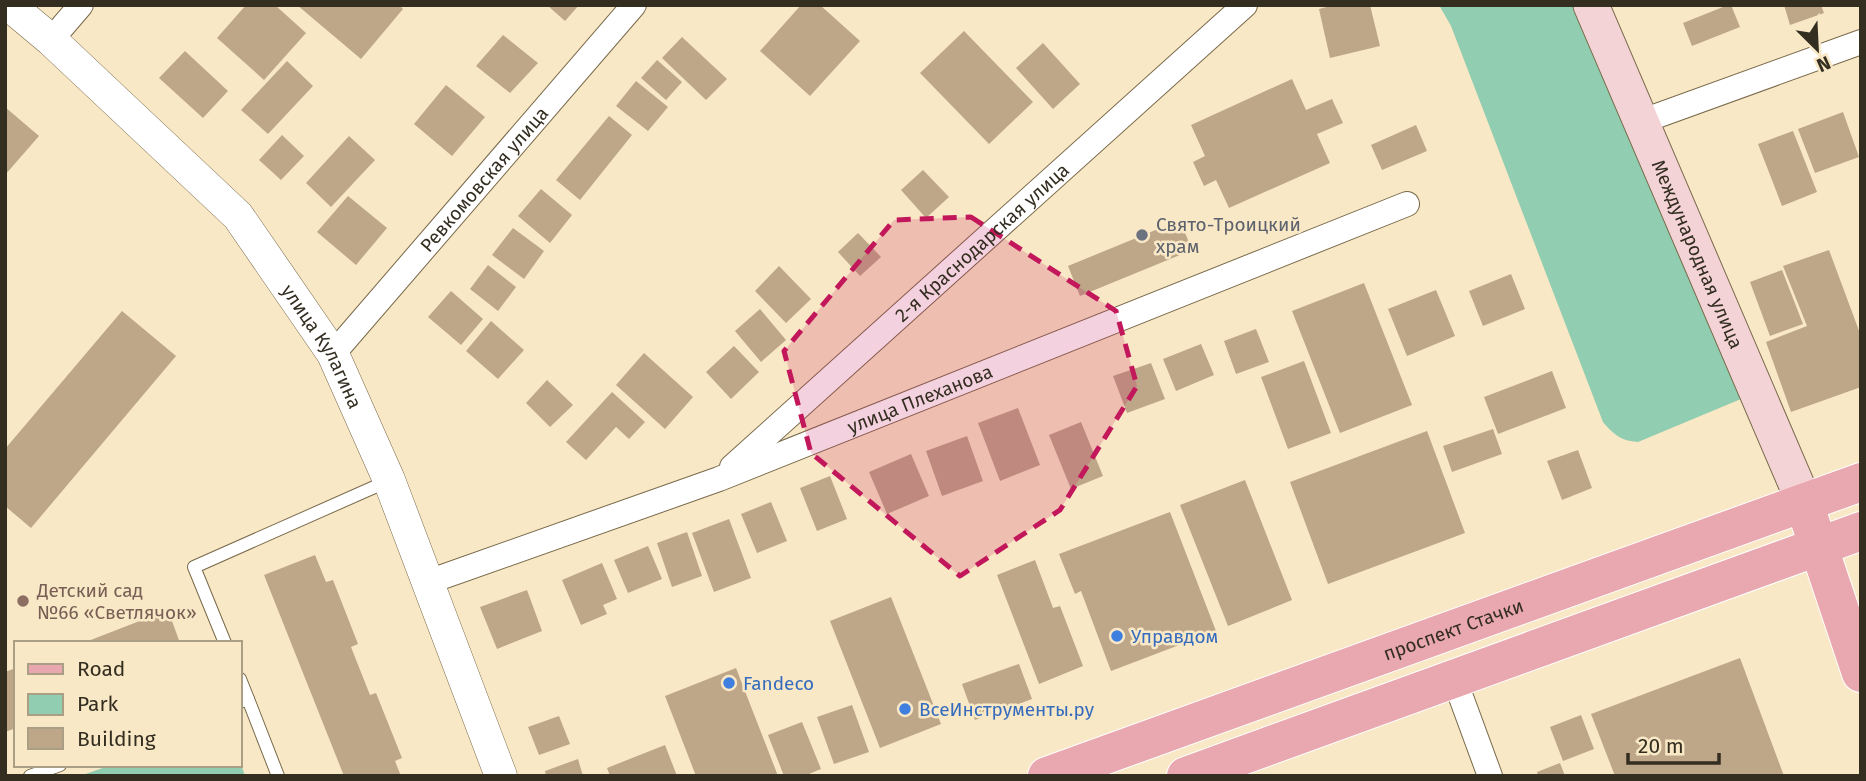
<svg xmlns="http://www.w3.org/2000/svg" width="1866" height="781" font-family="'Fira Sans',sans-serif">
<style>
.green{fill:#91cdb0}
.building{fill:#bea689}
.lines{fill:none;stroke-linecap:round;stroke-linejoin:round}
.service-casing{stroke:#78694a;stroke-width:14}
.minor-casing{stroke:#78694a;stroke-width:26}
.tertiary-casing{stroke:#78694a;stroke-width:33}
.secondary-casing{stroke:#78694a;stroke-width:37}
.primary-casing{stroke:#fff;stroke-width:40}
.service{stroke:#fff;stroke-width:12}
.minor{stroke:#fff;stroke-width:24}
.tertiary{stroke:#fff;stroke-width:32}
.secondary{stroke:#f4d3d7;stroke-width:35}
.primary{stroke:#e9a7b0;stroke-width:38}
.marked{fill:#c2185b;fill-opacity:0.2;stroke:#c2185b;stroke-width:5;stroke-dasharray:14 9;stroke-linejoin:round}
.worship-dot{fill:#6b7280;stroke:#f9e8c6;stroke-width:2.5}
.education-dot{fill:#8d6e63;stroke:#f9e8c6;stroke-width:2.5}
.shop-dot{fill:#3f7fe0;stroke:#f9e8c6;stroke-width:2.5}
.labels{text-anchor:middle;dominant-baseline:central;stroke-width:5;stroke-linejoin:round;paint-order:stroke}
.street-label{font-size:19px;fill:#342e21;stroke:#f9e8c6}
.worship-label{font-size:19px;fill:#5b616d;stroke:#f9e8c6;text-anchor:start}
.education-label{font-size:19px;fill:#785e54;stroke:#f9e8c6;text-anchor:start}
.shop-label{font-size:19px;fill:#366cbe;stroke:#f9e8c6;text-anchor:start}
</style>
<rect width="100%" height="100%" fill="#f9e8c6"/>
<g class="green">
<path d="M1439,5H1580L1741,399L1638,442C1621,441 1613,434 1603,422L1451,26Z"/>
<path d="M240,761L245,776H80L111,765H240Z"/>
</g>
<g class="building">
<path d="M246,5H275L306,33L264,80L217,38Z"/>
<path d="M297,5H399L403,9L361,59Z"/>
<path d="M547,5H579L565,21Z"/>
<path d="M801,5H820L860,41L810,96L760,51Z"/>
<path d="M1334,5H1370L1380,46L1330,58L1319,9Z"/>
<path d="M1728,5H1731L1740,27L1692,46L1683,23Z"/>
<path d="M1784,5H1821L1824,13L1790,25Z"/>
<path d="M964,31L1033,102L989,144L920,73Z"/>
<path d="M503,35L538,63L510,93L476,66Z"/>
<path d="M682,37L727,79L706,100L662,58Z"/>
<path d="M1043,43L1080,84L1053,109L1016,68Z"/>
<path d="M185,51L228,91L203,118L159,78Z"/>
<path d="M657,60L682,82L666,100L641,78Z"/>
<path d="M287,61L313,86L268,134L241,110Z"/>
<path d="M1292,79L1306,110L1332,99L1343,123L1317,134L1330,163L1229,208L1216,180L1204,186L1193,162L1205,156L1191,125Z"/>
<path d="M636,81L668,107L648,131L616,106Z"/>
<path d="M446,85L485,117L452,156L414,124Z"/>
<path d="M5,107L39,136L5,175Z"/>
<path d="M1843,112L1859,157L1815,173L1798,129Z"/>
<path d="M609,116L632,135L580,200L556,180Z"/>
<path d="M1416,125L1427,151L1382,170L1371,145Z"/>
<path d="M1793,131L1817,192L1782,206L1758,144Z"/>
<path d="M282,135L304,156L281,180L259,160Z"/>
<path d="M349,136L375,160L331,207L306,183Z"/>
<path d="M923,170L949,197L926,218L901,190Z"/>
<path d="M541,189L572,215L550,243L518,216Z"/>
<path d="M348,196L387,228L356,265L317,232Z"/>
<path d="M1180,220L1192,250L1080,296L1068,266Z"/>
<path d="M513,228L544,251L524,279L492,255Z"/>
<path d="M858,233L881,257L860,276L838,252Z"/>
<path d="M1829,250L1861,336V387L1791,412L1766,342L1807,326L1783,266Z"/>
<path d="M488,265L516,287L498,311L470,289Z"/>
<path d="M779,266L811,299L786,323L755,291Z"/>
<path d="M1782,270L1803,324L1770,336L1750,282Z"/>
<path d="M1511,274L1525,309L1483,326L1469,291Z"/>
<path d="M1364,283L1412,405L1340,433L1292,311Z"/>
<path d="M1436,290L1455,336L1407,356L1388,309Z"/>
<path d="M451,291L483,319L461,345L428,317Z"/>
<path d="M760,309L786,340L761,362L735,331Z"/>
<path d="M122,311L176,356L31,528L5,506V449Z"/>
<path d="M491,321L524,350L498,379L466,351Z"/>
<path d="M1256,329L1269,362L1236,374L1224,341Z"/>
<path d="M1201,344L1214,375L1176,391L1163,359Z"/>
<path d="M734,346L759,372L731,399L706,372Z"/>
<path d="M644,353L693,397L665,429L616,385Z"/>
<path d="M1304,361L1331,433L1288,449L1261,377Z"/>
<path d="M1151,363L1165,399L1127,413L1113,376Z"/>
<path d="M1552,371L1566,408L1498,434L1484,397Z"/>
<path d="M547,380L573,405L550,427L526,403Z"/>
<path d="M612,392L645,422L629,439L616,427L586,460L566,442Z"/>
<path d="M1018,408L1040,465L1000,481L978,423Z"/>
<path d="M1081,422L1103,476L1071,489L1049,435Z"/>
<path d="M1493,429L1502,454L1452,472L1443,446Z"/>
<path d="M1427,431L1465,533L1328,584L1290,482Z"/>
<path d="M967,436L983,481L942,496L926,451Z"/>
<path d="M1578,450L1592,488L1562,500L1547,461Z"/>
<path d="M911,454L929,496L887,514L869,472Z"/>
<path d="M830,476L847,519L817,531L800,488Z"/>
<path d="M1245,480L1292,600L1228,626L1180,505Z"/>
<path d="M771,502L787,541L757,553L741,514Z"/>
<path d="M1170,512L1216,631L1111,671L1081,591L1075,594L1059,554Z"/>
<path d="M729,519L751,578L714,592L692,533Z"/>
<path d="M687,532L702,576L672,587L657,543Z"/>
<path d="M648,546L662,579L628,593L614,560Z"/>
<path d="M315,555L326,582L333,580L358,644L351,647L370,695L376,693L402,758L395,761L401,776H344L264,575Z"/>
<path d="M1035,560L1053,608L1060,606L1083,666L1039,684L997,575Z"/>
<path d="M602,563L617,599L603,605L607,614L581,625L562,580Z"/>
<path d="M527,590L542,631L497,649L480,607Z"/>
<path d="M891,597L941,724L880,748L830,621Z"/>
<path d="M168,610L180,643H83Z"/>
<path d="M1740,658L1784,776H1615L1591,714Z"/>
<path d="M1019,664L1032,699L975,720L962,684Z"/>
<path d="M16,668V728L5,732V672Z"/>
<path d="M736,668L778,776H696L665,696Z"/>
<path d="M852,705L869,752L834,764L817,717Z"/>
<path d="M1581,715L1594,749L1563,761L1550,727Z"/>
<path d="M559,716L570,744L539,755L528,727Z"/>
<path d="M802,722L821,769L804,776H784L768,735Z"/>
<path d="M665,745L677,776H610L607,768Z"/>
<path d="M578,759L583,776H546L545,771Z"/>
<path d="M1560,763L1565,776H1538L1537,772Z"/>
</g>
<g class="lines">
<g class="service-casing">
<g id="service">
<path d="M225,643L194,567L388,481"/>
<path d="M240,679L248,699L240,702"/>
<path d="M248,699L278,776"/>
<path d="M30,776L60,765"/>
</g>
</g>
<g class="minor-casing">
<g id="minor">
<path d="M51,40L81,5"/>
<path d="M1640,122L1861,42"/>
<path id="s1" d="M333,354L634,5"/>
<path id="s2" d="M732,467L1245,5"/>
<path id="s3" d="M428,582L719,479L1407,204"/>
<path d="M1454,678L1490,776"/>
</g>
</g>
<g class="tertiary-casing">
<g id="tertiary">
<path id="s4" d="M9,5L51,40L238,216L333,354L389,480L501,776"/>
</g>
</g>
<g class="secondary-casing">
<g id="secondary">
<path id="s5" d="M1591,5L1804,502"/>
</g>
</g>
<g class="primary-casing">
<g id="primary">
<path d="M1810,521L1861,673"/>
<path id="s6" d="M1047,776L1861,482"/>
<path d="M1186,776L1861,531"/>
</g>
</g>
<use href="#service" class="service"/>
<use href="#minor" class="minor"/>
<use href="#tertiary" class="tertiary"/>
<use href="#secondary" class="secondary"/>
<use href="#primary" class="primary"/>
</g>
<path class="marked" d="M971,217L1116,311L1137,386L1060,510L960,576L811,453L784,351L894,220Z"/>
<circle class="worship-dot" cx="1142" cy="235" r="7"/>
<circle class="education-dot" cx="23" cy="601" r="7"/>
<g class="shop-dot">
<circle cx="1117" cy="636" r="7"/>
<circle cx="729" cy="683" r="7"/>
<circle cx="905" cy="709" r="7"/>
</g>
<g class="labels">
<g class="street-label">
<text stroke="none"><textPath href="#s1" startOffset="231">Ревкомовская улица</textPath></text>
<text stroke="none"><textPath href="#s2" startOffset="336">2-я Краснодарская улица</textPath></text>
<text stroke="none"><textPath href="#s5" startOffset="271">Международная улица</textPath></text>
<text stroke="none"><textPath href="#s4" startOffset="467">улица Кулагина</textPath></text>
<text stroke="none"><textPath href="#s3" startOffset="525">улица Плеханова</textPath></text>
<text stroke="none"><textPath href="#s6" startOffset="432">проспект Стачки</textPath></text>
</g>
<g class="worship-label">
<text x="1156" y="224">Свято-Троицкий<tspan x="1156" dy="22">храм</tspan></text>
</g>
<g class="education-label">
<text x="37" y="590">Детский сад<tspan x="37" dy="22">№66 «Светлячок»</tspan></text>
</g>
<g class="shop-label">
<text x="1131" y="636">Управдом</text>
<text x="743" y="683">Fandeco</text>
<text x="919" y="709">ВсеИнструменты.ру</text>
</g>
</g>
<rect width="1866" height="781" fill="none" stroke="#342e21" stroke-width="14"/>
<rect x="14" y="641" width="228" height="126" fill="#f9e8c6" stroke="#aa9e84" stroke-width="2"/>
<rect x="28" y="664" width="35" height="10" fill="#e9a7b0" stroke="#aa9e84" stroke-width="2"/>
<text x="77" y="676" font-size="21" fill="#342e21">Road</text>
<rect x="28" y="694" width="35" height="21" fill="#91cdb0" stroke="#aa9e84" stroke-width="2"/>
<text x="77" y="711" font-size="21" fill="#342e21">Park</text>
<rect x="28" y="728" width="35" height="21" fill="#bea689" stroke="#aa9e84" stroke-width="2"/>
<text x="77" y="746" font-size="21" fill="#342e21">Building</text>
<g transform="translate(1817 49) rotate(156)" stroke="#f9e8c6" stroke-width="5" paint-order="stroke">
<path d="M0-5L12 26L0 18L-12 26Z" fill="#342e21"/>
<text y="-10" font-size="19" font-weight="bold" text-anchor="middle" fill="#342e21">N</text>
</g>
<path d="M1628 753v10h91v-10" fill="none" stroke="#342e21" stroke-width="3.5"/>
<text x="1638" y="753" font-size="21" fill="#342e21" stroke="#f9e8c6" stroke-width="5" paint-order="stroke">20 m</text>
</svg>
